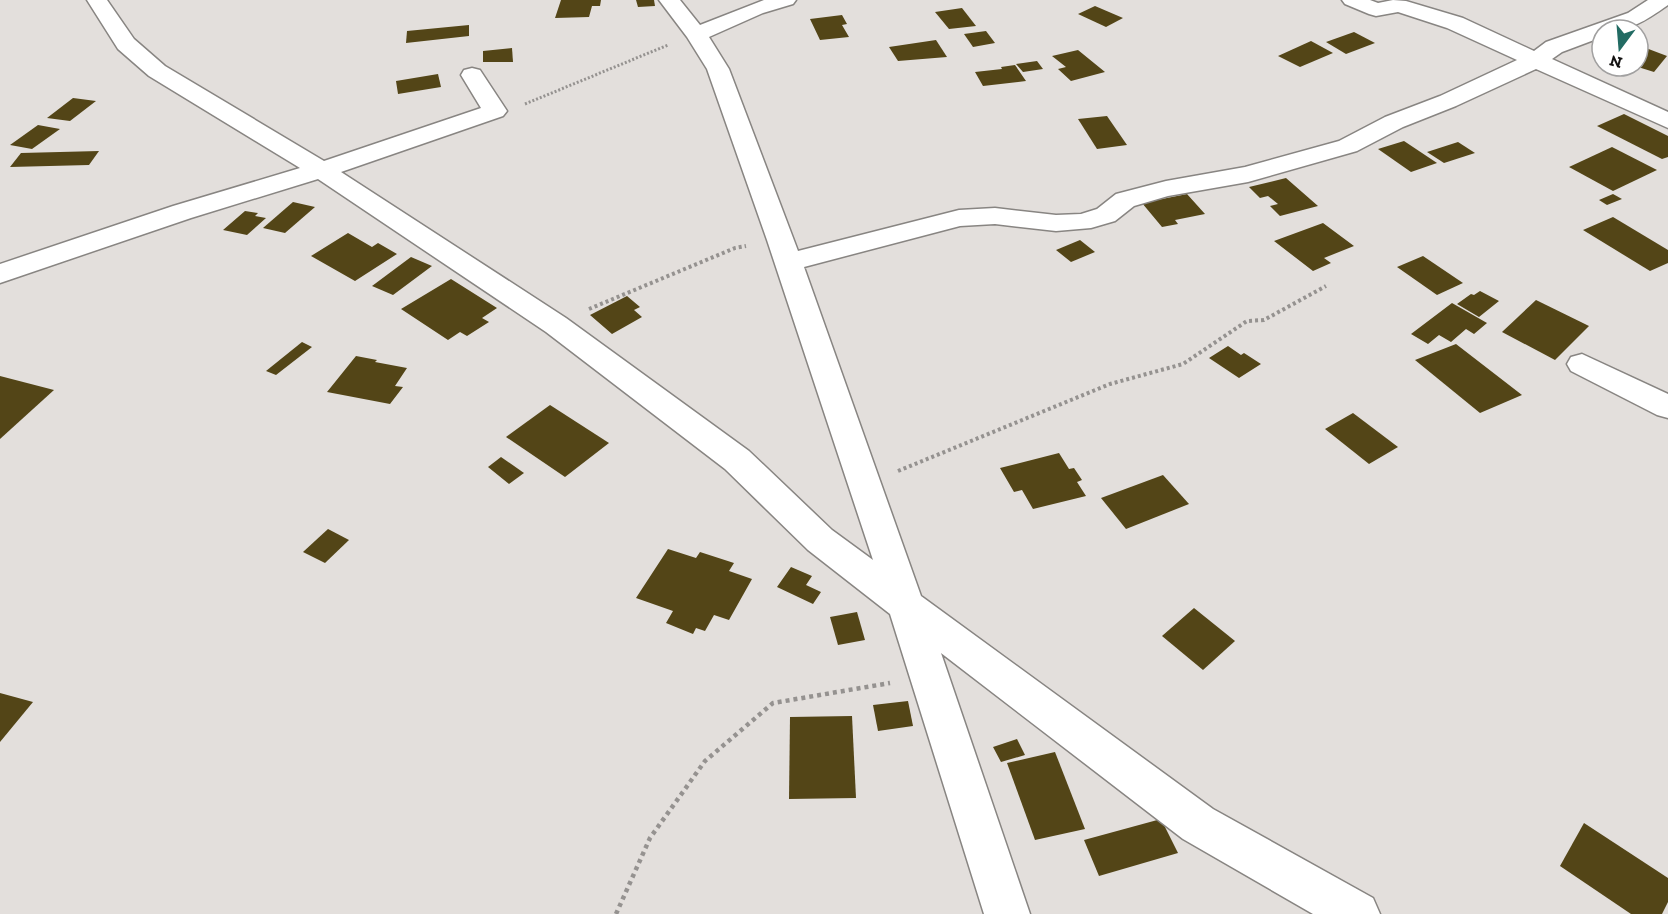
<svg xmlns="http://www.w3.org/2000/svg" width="1668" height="914" font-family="'Zilla Slab',serif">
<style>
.building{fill:#534517}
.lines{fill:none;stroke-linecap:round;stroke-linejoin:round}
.minor-casing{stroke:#888582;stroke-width:3}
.path-far2{stroke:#959290;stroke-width:3;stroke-dasharray:2 2;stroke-linecap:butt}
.path-far1{stroke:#959290;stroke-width:4;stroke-dasharray:3 3;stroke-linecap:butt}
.path{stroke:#959290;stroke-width:4.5;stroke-dasharray:4 4;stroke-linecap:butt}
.minor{fill:#fff;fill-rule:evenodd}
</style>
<rect width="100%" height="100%" fill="#e3dfdc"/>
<g class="building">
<path d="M561,0H601L600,6H592L589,17L555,18Z"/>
<path d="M636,0H654L655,6L638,7Z"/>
<path d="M1095,6L1123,18L1106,27L1078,14Z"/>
<path d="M962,8L976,26L949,29L935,12Z"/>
<path d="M842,15L847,24L842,25L849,37L820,40L810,19Z"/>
<path d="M469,25V36L406,43L407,31Z"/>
<path d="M986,31L995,43L973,47L964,34Z"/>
<path d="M1354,32L1375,43L1346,54L1326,42Z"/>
<path d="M936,40L947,57L898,61L889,47Z"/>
<path d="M1311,41L1333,53L1300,67L1278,56Z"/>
<path d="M1638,45L1667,56L1654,72L1638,67Z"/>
<path d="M512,48L513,62H483V51Z"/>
<path d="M1078,50L1105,72L1071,81L1058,69L1066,67L1052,56Z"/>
<path d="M1037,61L1043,69L1023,72L1016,64Z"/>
<path d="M1015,65L1026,81L983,86L975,72L1002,69L1001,67Z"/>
<path d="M438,74L441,87L398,94L396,81Z"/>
<path d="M73,98L96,101L70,121L47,118Z"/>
<path d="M1624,114L1668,136V157L1662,159L1597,126Z"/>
<path d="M1107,116L1127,145L1097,149L1078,119Z"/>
<path d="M38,125L60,129L32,149L10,145Z"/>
<path d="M1404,141L1437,163L1411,172L1378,149Z"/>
<path d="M1458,142L1475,153L1444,163L1427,152Z"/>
<path d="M1612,147L1657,170L1613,191L1569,167Z"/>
<path d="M99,151L89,165L10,167L21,153Z"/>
<path d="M1286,178L1318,206L1280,216L1270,206L1278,204L1268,196L1260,198L1249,187Z"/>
<path d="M1187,194L1205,214L1175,220L1178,224L1162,227L1142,203Z"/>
<path d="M1613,194L1622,199L1607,205L1599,200Z"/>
<path d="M293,202L315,207L285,233L263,228Z"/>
<path d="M245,211L258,213L255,216L266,218L247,235L223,230Z"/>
<path d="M1613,217L1668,250V263L1650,271L1583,230Z"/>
<path d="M1323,223L1354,246L1324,258L1331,263L1313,271L1274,241Z"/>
<path d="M348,233L372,247L378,243L397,254L355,281L311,256Z"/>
<path d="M1080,240L1095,252L1071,262L1056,250Z"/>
<path d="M1423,256L1463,283L1437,295L1397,267Z"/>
<path d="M411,257L432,266L393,295L372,286Z"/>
<path d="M451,279L497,308L482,318L489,322L467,336L460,332L448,340L401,309Z"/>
<path d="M1480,291L1499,301L1479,317L1457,304L1471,294L1474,295Z"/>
<path d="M627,296L640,307L634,310L642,317L612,334L590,315Z"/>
<path d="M1536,300L1589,326L1555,360L1502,332Z"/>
<path d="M1452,303L1487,323L1474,334L1466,329L1451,342L1439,335L1428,344L1411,334Z"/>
<path d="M302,342L312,347L276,375L266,371Z"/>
<path d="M1456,344L1522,395L1480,413L1415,360Z"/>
<path d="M1228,346L1241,355L1244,353L1261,364L1239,378L1209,358Z"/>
<path d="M356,356L377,360L375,362L407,368L395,386L403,387L390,404L327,392Z"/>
<path d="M0,376L54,390L0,439Z"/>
<path d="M550,405L609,443L565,477L506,437Z"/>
<path d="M1353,413L1398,447L1369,464L1325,429Z"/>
<path d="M1059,453L1069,469L1074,468L1082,480L1077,482L1086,496L1033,509L1022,490L1014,492L1000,468Z"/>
<path d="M501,457L524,473L509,484L488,467Z"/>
<path d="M1163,475L1189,504L1126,529L1101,498Z"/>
<path d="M328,529L349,540L325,563L303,552Z"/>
<path d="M668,549L696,558L700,552L734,563L729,571L752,579L729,620L714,615L705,631L696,628L693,634L666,623L673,611L636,598Z"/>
<path d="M791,567L812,576L806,585L821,592L813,604L777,587Z"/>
<path d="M1194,608L1235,641L1203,670L1162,636Z"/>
<path d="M857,612L865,640L838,645L830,617Z"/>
<path d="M0,693L33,702L0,742Z"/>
<path d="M908,701L913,726L878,731L873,705Z"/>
<path d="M852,716L856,798L789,799L790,717Z"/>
<path d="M1017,739L1025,755L1001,762L993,747Z"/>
<path d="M1055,752L1085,829L1035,840L1007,763Z"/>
<path d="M1161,819L1178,853L1099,876L1084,840Z"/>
<path d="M1584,823L1668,878V902L1662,914H1631L1560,866Z"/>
</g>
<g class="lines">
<g class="minor-casing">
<g id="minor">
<path d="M87,0H107L134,39L165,66L324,161L481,108L461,75L464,70L472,68L480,70L507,111L503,116L341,172L566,318L749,451L832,530L873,560L767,240L707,69L687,37L659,0H680L700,25L764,0H796L793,4L763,13L709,37L729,69L798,251L959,210L995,208L1056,215L1081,214L1097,209L1116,194L1166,181L1245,167L1339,141L1385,117L1440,96L1517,60L1447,28L1398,12L1376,16L1369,14L1345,4L1342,0H1370L1378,3L1393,0L1406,1L1463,18L1534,51L1546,42L1628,13L1648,0H1668V5C1644,22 1632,30 1602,30V37L1562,52L1552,59L1668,112V128L1536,69L1456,106L1403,127L1357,151L1248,182L1168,196L1134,206L1115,221L1091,228L1056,231L995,224L960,226L804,267L921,596L1213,809L1373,898L1380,914H1313L1183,839L941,653L1030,914H984L890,614L808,550L725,469L546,332L318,179L191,218L0,283V264L173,206L300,168L149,76L118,49Z"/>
<path d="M1582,354L1668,394V418L1657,415L1571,371L1567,364L1571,357Z"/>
</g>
</g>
<path class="path-far2" d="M525,104L668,45"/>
<g class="path-far1">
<path d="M589,309L735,248L746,246"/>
<path d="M898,471L1110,384L1183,364L1247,321L1264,320L1326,286"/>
</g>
<path class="path" d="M616,914L650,838L705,761L773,703L890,683"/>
<use href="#minor" class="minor"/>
</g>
<g transform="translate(1620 48) rotate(196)"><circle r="28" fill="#ffffff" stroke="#a1a0a0" stroke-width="1.5"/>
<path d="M0-4.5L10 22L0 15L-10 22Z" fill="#226b63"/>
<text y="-9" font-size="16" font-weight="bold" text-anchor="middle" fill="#131211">N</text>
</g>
</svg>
